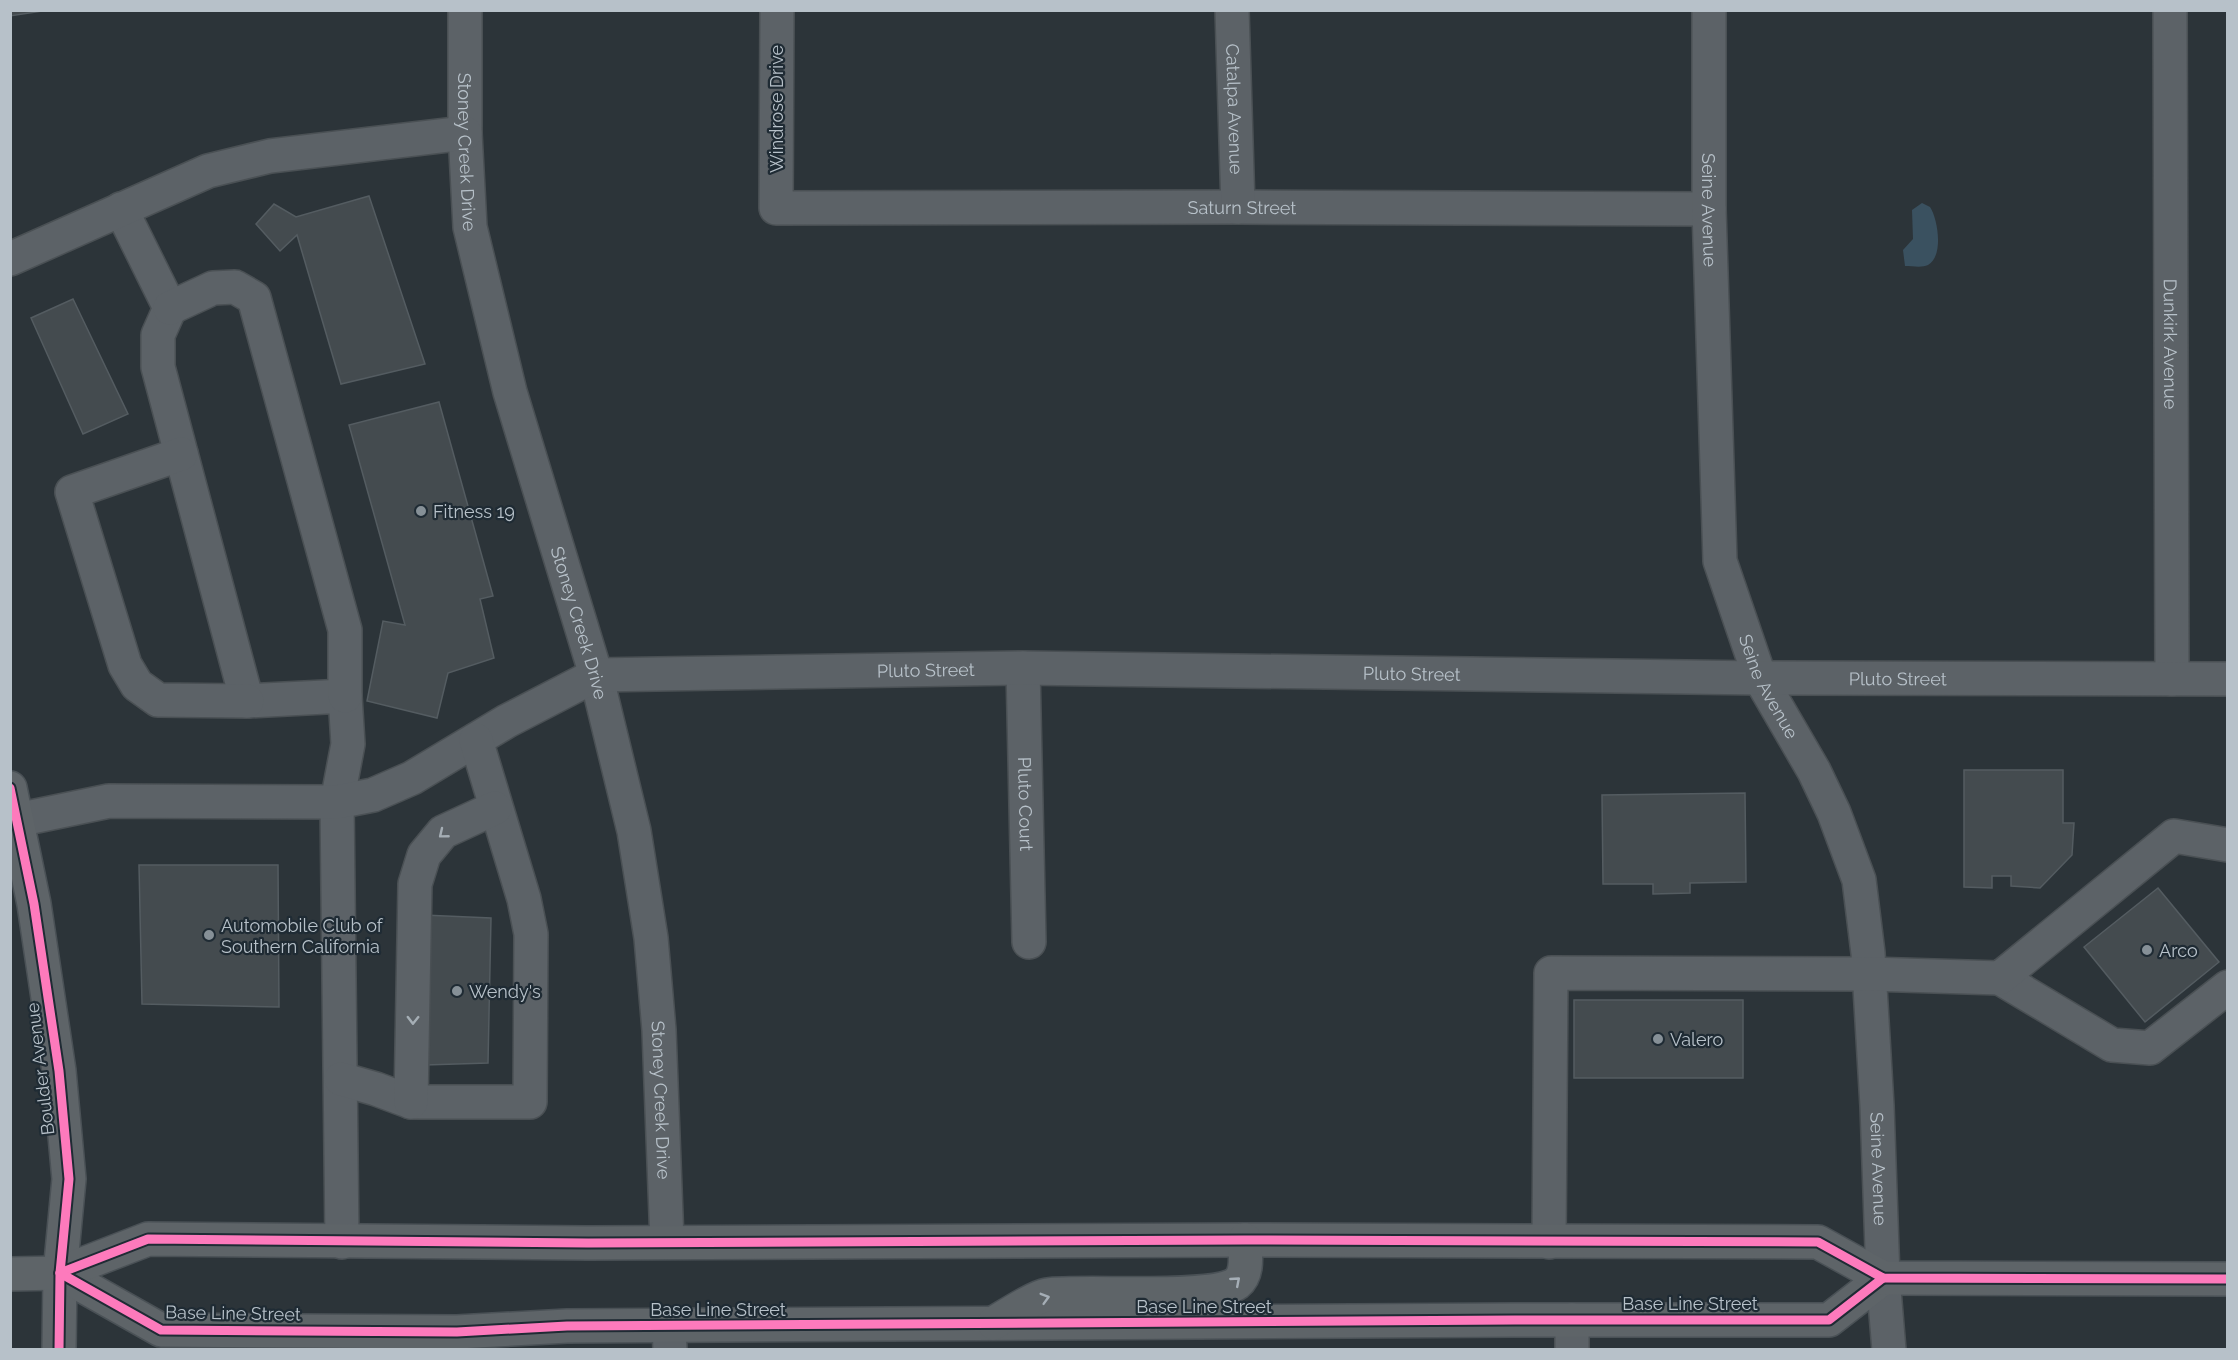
<svg xmlns="http://www.w3.org/2000/svg" width="2238" height="1360" font-family="Raleway,sans-serif">
<style>
.water{fill:#3a5160}
.building{fill:#444b4f;stroke:#545c61;stroke-width:1.5}
.lines{fill:none;stroke-linecap:round;stroke-linejoin:round}
.minor-casing{stroke:#4a5054;stroke-width:36}
.major-casing{stroke:#4a5156;stroke-width:36}
.minor{stroke:#5c6267;stroke-width:33}
.major{stroke:#5e6468;stroke-width:33}
.cycleway-casing{stroke:#1f2b34;stroke-width:13}
.cycleway{stroke:#fd7abc;stroke-width:9}
.oneway{stroke:#a5aeb5}
.oneway2{stroke:#a5aeb6}
.poi-dot{fill:#869097;stroke:#1f2b34;stroke-width:2}
.labels{text-anchor:middle;dominant-baseline:central;stroke-width:4.5;stroke-linejoin:round;paint-order:stroke}
.street-label{font-size:18px;fill:#b7c1c9;stroke:#1f2b34}
.poi-label{font-size:18px;fill:#b7c1c9;stroke:#1f2b34;text-anchor:start}
</style>
<rect width="100%" height="100%" fill="#2c3439"/>
<path class="water" d="M1922,203L1930,207C1938,219 1944,256 1928,265C1922,268 1912,266 1905,266L1903,250L1913,239L1912,210Z"/>
<g class="building">
<path d="M10,10H49L10,16Z"/>
<path d="M369,196L425,364L341,384L297,235L280,251L256,224L274,204L296,217Z"/>
<path d="M73,299L128,414L83,434L31,318Z"/>
<path d="M439,402L493,596L480,599L494,658L448,673L437,718L367,701L383,621L405,625L349,425Z"/>
<path d="M1964,770H2063V823H2074L2072,855L2040,888L2011,886V876H1992V888L1964,887Z"/>
<path d="M1745,793L1746,882L1690,883V893L1653,894V884H1603L1602,795Z"/>
<path d="M139,865H278L279,1007L142,1004Z"/>
<path d="M2158,888L2219,962L2145,1022L2084,947Z"/>
<path d="M423,915L491,918L488,1063L425,1065Z"/>
<rect x="1574" y="1000" width="169" height="78"/>
</g>
<g class="lines">
<g class="minor-casing">
<g id="minor">
<path id="s1" d="M465,10V133L470,227L510,392L596,675L634,831L651,938L659,1030L667,1242"/>
<path id="s2" d="M777,10L776,208L1238,207L1709,209"/>
<path id="s3" d="M1232,10L1238,207"/>
<path id="s4" d="M1709,10V209L1720,561L1760,678L1814,771L1834,813L1859,880L1868,953L1877,1106L1883,1278L1889,1350"/>
<path id="s5" d="M2170,10L2172,679"/>
<path d="M121,209L170,308L158,335V367L247,701L345,696L348,744L337,802L342,1242"/>
<path d="M10,259L208,171L270,156L465,133"/>
<path d="M170,308L213,288L235,287L254,298L345,630V696"/>
<path d="M181,454L72,492L125,665L137,685L158,700L247,701"/>
<path id="s6" d="M1023,668L1029,942"/>
<path id="s7" d="M17,820L109,801L337,802L373,795L412,778L507,721L596,675L1023,668L1760,678L2228,679"/>
<path d="M2000,978L2112,1045L2150,1048L2228,987"/>
<path d="M341,1079L376,1089L411,1102H530L531,934L524,899L476,740"/>
<path d="M411,1102L415,884L424,855L443,832L495,808"/>
<path d="M1549,1242L1551,973L1869,974L2000,978L2174,836L2228,845"/>
<path d="M1572,1320V1350"/>
<path d="M669,1326L670,1350"/>
</g>
</g>
<g class="major-casing">
<g id="major">
<path d="M10,788L34,904L59,1071L69,1179L60,1273L59,1350"/>
<path d="M60,1273L161,1330L457,1332L567,1326L1515,1320H1829L1883,1278"/>
<path d="M10,1274L60,1273L148,1239L588,1243L1245,1240L1818,1242L1883,1278L2228,1279"/>
<path d="M994,1323C1006,1316 1035,1297 1047,1295C1085,1290 1213,1301 1237,1283C1249,1273 1245,1254 1245,1240"/>
</g>
</g>
<use href="#minor" class="minor"/>
<use href="#major" class="major"/>
<g class="cycleway-casing">
<g id="cycleway">
<path d="M10,788L34,904L59,1071L69,1179L60,1273L59,1350"/>
<path d="M60,1273L148,1239L588,1243L1245,1240L1818,1242L1883,1278L2228,1279"/>
<path d="M60,1273L161,1330L457,1332L567,1326L1515,1320H1829L1883,1278"/>
</g>
</g>
<use href="#cycleway" class="cycleway"/>
</g>
<defs><path id="oneway-chevron" d="M-2-3.5L2.5 0L-2 3.5" fill="none" stroke-width="1.6" stroke-linecap="round" stroke-linejoin="round" transform="scale(1.5)"/></defs>
<g class="oneway">
<use href="#oneway-chevron" transform="translate(443 834) rotate(141)"/>
<use href="#oneway-chevron" transform="translate(413 1020) rotate(91)"/>
</g>
<g class="oneway2">
<use href="#oneway-chevron" transform="translate(1236 1281) rotate(-41)"/>
<use href="#oneway-chevron" transform="translate(1045 1298) rotate(-16)"/>
</g>
<g class="poi-dot">
<circle cx="421" cy="511" r="6"/>
<circle cx="209" cy="935" r="6"/>
<circle cx="2147" cy="950" r="6"/>
<circle cx="457" cy="991" r="6"/>
<circle cx="1658" cy="1039" r="6"/>
</g>
<g class="labels">
<g class="street-label">
<text transform="translate(776 109) rotate(-90)">Windrose Drive</text>
<text stroke="none"><textPath href="#s3" startOffset="99">Catalpa Avenue</textPath></text>
<text stroke="none"><textPath href="#s1" startOffset="142">Stoney Creek Drive</textPath></text>
<text stroke="none"><textPath href="#s2" startOffset="664">Saturn Street</textPath></text>
<text stroke="none"><textPath href="#s4" startOffset="200">Seine Avenue</textPath></text>
<text stroke="none"><textPath href="#s5" startOffset="334">Dunkirk Avenue</textPath></text>
<text stroke="none"><textPath href="#s1" startOffset="628">Stoney Creek Drive</textPath></text>
<text stroke="none"><textPath href="#s7" startOffset="942">Pluto Street</textPath></text>
<text stroke="none"><textPath href="#s7" startOffset="1428">Pluto Street</textPath></text>
<text stroke="none"><textPath href="#s7" startOffset="1914">Pluto Street</textPath></text>
<text stroke="none"><textPath href="#s4" startOffset="686">Seine Avenue</textPath></text>
<text stroke="none"><textPath href="#s6" startOffset="136">Pluto Court</textPath></text>
<text transform="translate(40 1069) rotate(-97)">Boulder Avenue</text>
<text stroke="none"><textPath href="#s1" startOffset="1114">Stoney Creek Drive</textPath></text>
<text stroke="none"><textPath href="#s4" startOffset="1190">Seine Avenue</textPath></text>
<text x="1690" y="1303">Base Line Street</text>
<text x="1204" y="1306">Base Line Street</text>
<text x="718" y="1309">Base Line Street</text>
<text transform="translate(233 1313) rotate(1)">Base Line Street</text>
</g>
<g class="poi-label">
<text x="433" y="511">Fitness 19</text>
<text x="221" y="925">Automobile Club of<tspan x="221" dy="21">Southern California</tspan></text>
<text x="2159" y="950">Arco</text>
<text x="469" y="991">Wendy's</text>
<text x="1670" y="1039">Valero</text>
</g>
</g>
<rect width="2238" height="1360" fill="none" stroke="#b7c1c9" stroke-width="24"/>
</svg>
